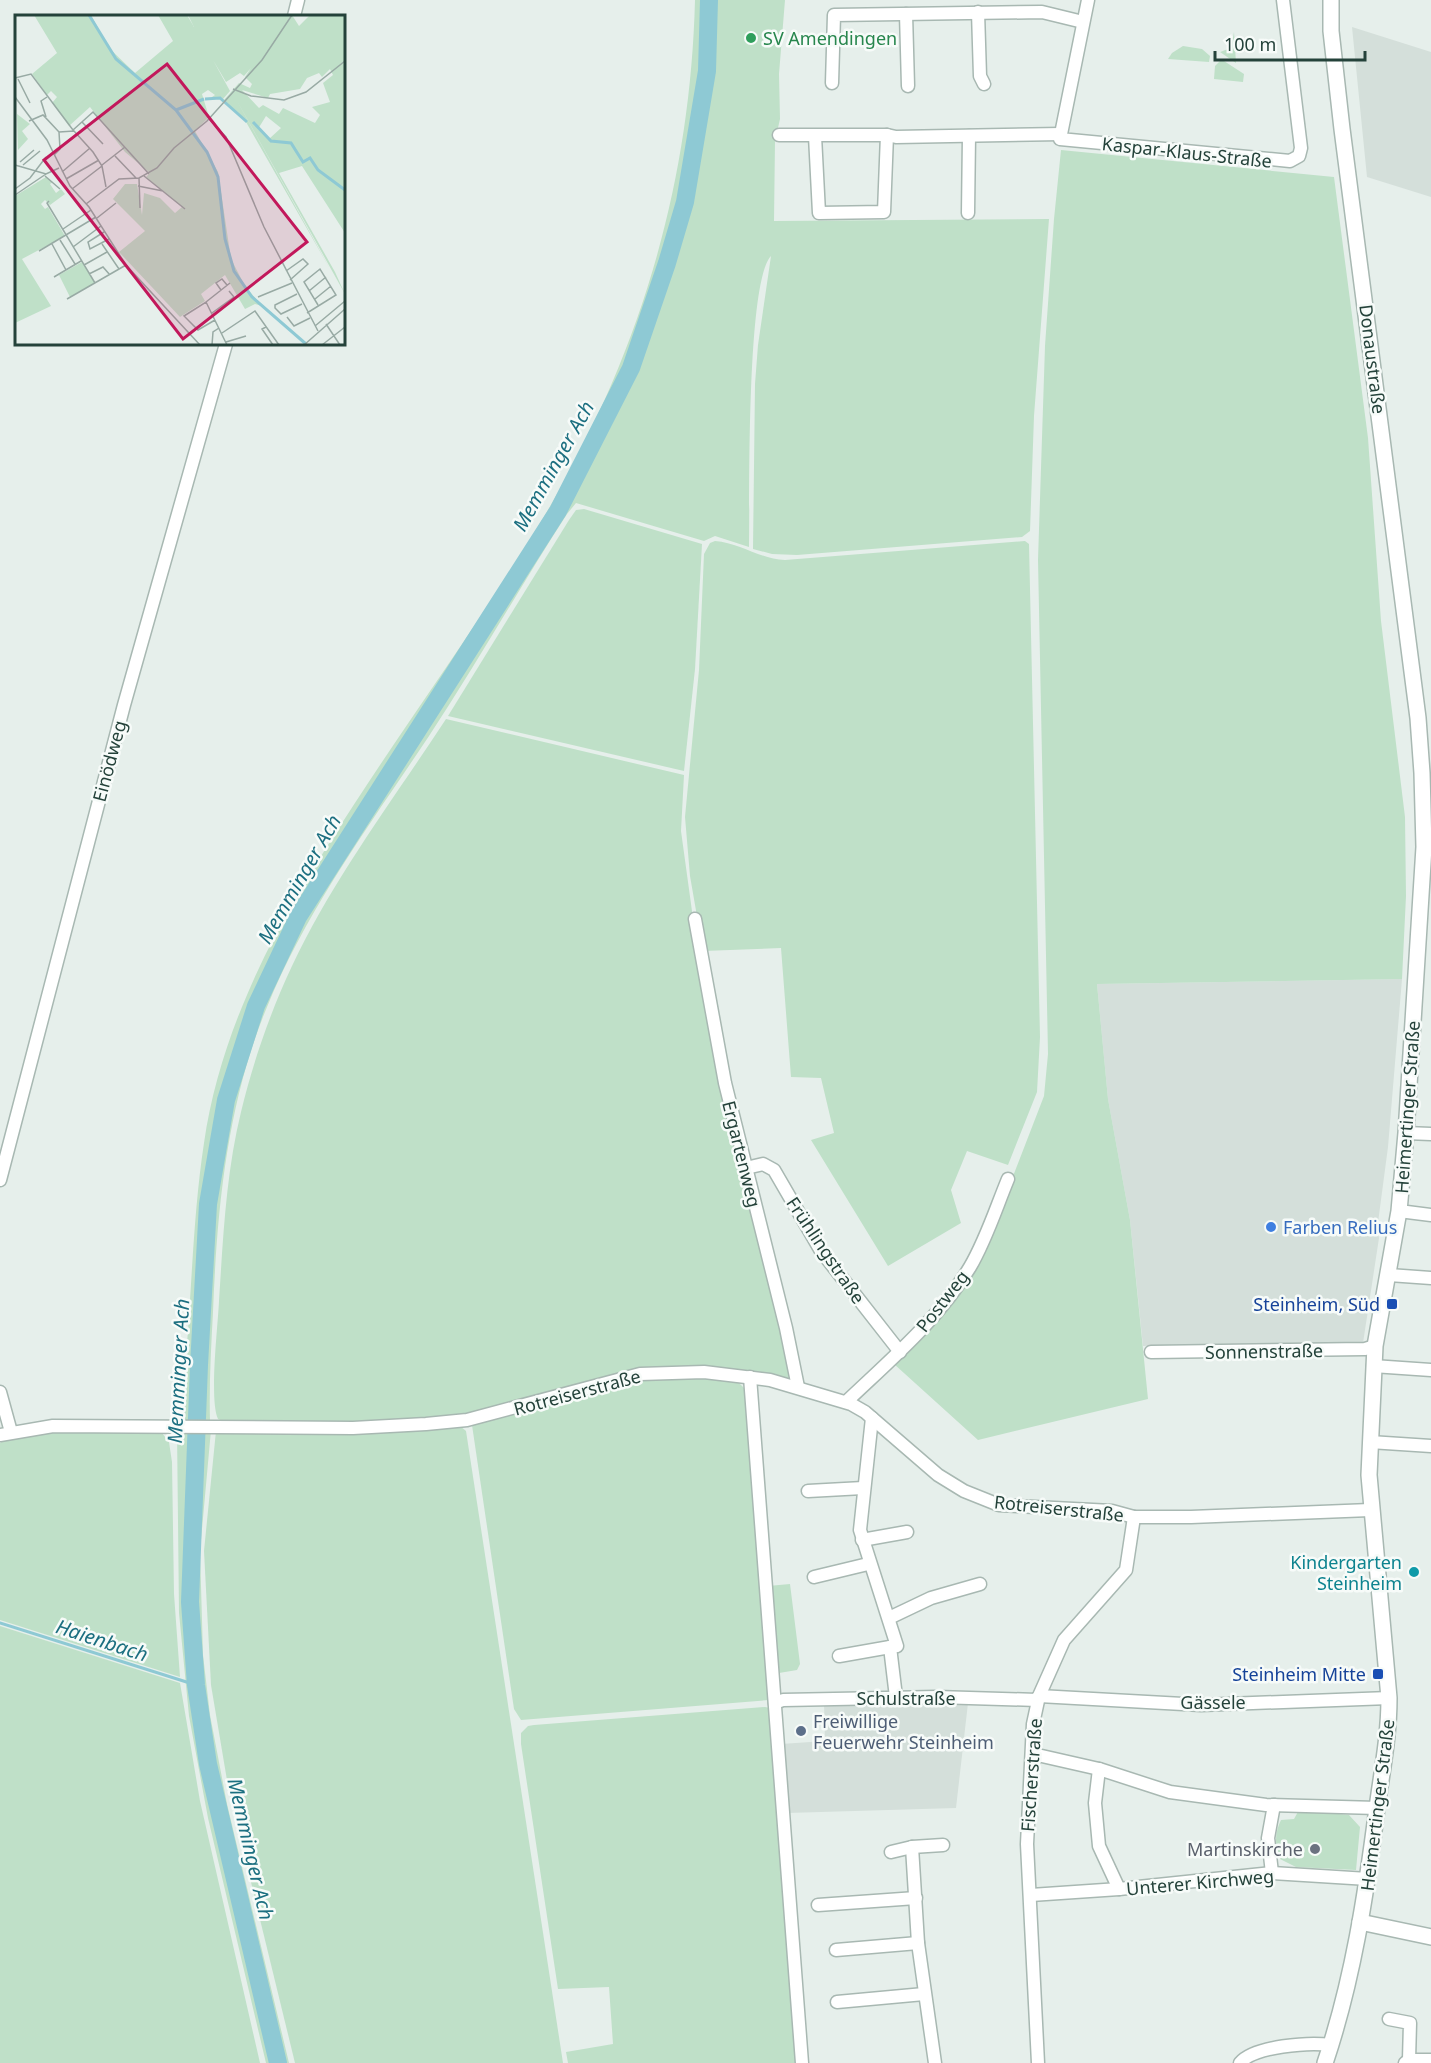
<svg xmlns="http://www.w3.org/2000/svg" width="1431" height="2063" font-family="'Noto Sans',sans-serif">
<style>
.built{fill:#d4dfda}
.green{fill:#bfe0c8}
.lines{fill:none;stroke-linecap:round;stroke-linejoin:round}
.stream{stroke:#8ec9d4;stroke-width:3}
.river{stroke:#8ec9d4;stroke-width:18}
.minor-casing{stroke:#a8b8b2;stroke-width:15}
.tertiary-casing{stroke:#a8b8b2;stroke-width:18}
.minor{stroke:#fff;stroke-width:12}
.tertiary{stroke:#fff;stroke-width:15}
.leisure-dot{fill:#2e9e5b;stroke:#f7fbf9;stroke-width:2}
.shop-dot{fill:#3f7fe0;stroke:#f7fbf9;stroke-width:2}
.transit-dot{fill:#1a4fb4;stroke:#f7fbf9;stroke-width:2}
.culture-dot{fill:#0f9aa8;stroke:#f7fbf9;stroke-width:2}
.service-dot{fill:#5c6f8a;stroke:#f7fbf9;stroke-width:2}
.worship-dot{fill:#6b7280;stroke:#f7fbf9;stroke-width:2}
.labels{text-anchor:middle;dominant-baseline:central;stroke-width:5;stroke-linejoin:round;paint-order:stroke}
.leisure-label{font-size:18px;fill:#27864d;stroke:#f7fbf9;text-anchor:start}
.street-label{font-size:18px;fill:#24423a;stroke:#f7fbf9}
.shop-label{font-size:18px;fill:#366cbe;stroke:#f7fbf9;text-anchor:start}
.transit-label{font-size:18px;fill:#164399;stroke:#f7fbf9;text-anchor:end}
.culture-label{font-size:18px;fill:#0d838f;stroke:#f7fbf9;text-anchor:end}
.service-label{font-size:18px;fill:#4e5e75;stroke:#f7fbf9;text-anchor:start}
.worship-label{font-size:18px;fill:#5b616d;stroke:#f7fbf9;text-anchor:end}
.water-label{font-size:20px;font-style:italic;fill:#1c6f80;stroke:#f7fbf9}
.inset-river{fill:none;stroke:#8ec9d4;stroke-width:3}
.inset-road{fill:none;stroke:#98aaa4;stroke-width:1.5}
.view{fill:#c2185b;fill-opacity:0.15;stroke:#c2185b;stroke-width:3}
.inset-edge{fill:none;stroke:#24423a;stroke-width:3}
</style>
<rect width="100%" height="100%" fill="#e6efeb"/>
<g class="built">
<path d="M1352,27L1431,52V197L1367,177Z"/>
<path d="M1402,979L1388,1147L1377,1230L1379,1238L1363,1343L1143,1346L1130,1220L1108,1099L1097,984Z"/>
<path d="M824,1703H968L956,1808L787,1813L781,1744L825,1741Z"/>
</g>
<g class="green">
<path d="M695,0H785L779,74L780,119L775,141L774,221L1049,219L1034,416L1030,531L1022,537L797,555L772,554L753,549L755,384L758,345L771,256C746,282 750,500 749,547L715,536L704,541L576,503L567,514C520,587 477,663 429,736C371,823 307,909 267,1007C227,1103 217,1209 213,1312C211,1349 209,1385 210,1422L179,1421C192,1329 190,1235 204,1143C211,1093 227,1041 247,995C275,928 314,866 353,806C412,715 476,627 533,535C635,369 690,194 695,0Z"/>
<path d="M1234,32L1236,63L1220,52L1231,48Z"/>
<path d="M1183,46L1202,49L1210,56L1209,62L1168,59L1172,53Z"/>
<path d="M1220,61H1224L1244,74L1243,82L1214,79L1215,66Z"/>
<path d="M1061,150L1334,177L1368,438L1381,621L1405,817L1406,896L1402,979L1097,984L1108,1099L1130,1220L1148,1399L978,1440L894,1364L935,1319L1005,1197L1044,1096L1048,1054L1038,560L1045,346L1054,219Z"/>
<path d="M584,509L702,544L695,669L684,771L448,716L569,520L576,510Z"/>
<path d="M715,541C740,543 760,559 785,560L1025,541L1029,544L1040,1037L1037,1092L1008,1165L967,1151L951,1190L961,1223L888,1266L811,1140L834,1133L821,1078L791,1077L781,948L703,951L690,876L685,817L699,670L704,554L710,543Z"/>
<path d="M446,719L684,775L681,831L695,933L783,1326L789,1379L688,1367L459,1417L396,1422H225L218,1419C209,1400 218,1325 219,1301C223,1239 226,1173 241,1112C253,1062 270,1013 292,966C333,879 393,800 446,719Z"/>
<path d="M677,1375L736,1380L745,1389L769,1700L521,1720L514,1709L472,1425L621,1382Z"/>
<path d="M460,1426L466,1431L563,2063H295L229,1792L211,1685L204,1551L216,1431Z"/>
<path d="M177,1430H211L200,1551L203,1655L210,1715L227,1804L289,2063H266L208,1818L189,1716L179,1613Z"/>
<path d="M41,1431L162,1433L169,1442L172,1462L174,1594L180,1677L0,1620V1443L8,1438Z"/>
<path d="M790,1584L800,1664L797,1670L779,1673L768,1586Z"/>
<path d="M0,1626L180,1683L200,1801L260,2063H0Z"/>
<path d="M765,1707L770,1708L798,2063H568L566,2052L613,2044L609,1987L558,1989L521,1744V1733L528,1726L534,1725Z"/>
<path d="M1299,1810L1349,1815L1360,1827L1356,1870L1296,1867L1280,1859C1275,1846 1274,1834 1281,1820L1294,1819Z"/>
</g>
<g class="lines">
<path class="stream" d="M0,1623L196,1685"/>
<path class="river" d="M278,2063L208,1764L196,1685L190,1602L199,1365L208,1204L226,1100L256,1006L298,917L558,511L631,368L667,263L685,202L707,71L709,0"/>
<g class="minor-casing">
<g id="minor">
<path d="M1088,0L1060,139L1290,161L1299,156L1301,148L1283,0"/>
<path d="M978,12L980,76L984,84"/>
<path d="M906,14L908,86"/>
<path d="M294,16L298,0"/>
<path d="M832,83L834,15L1042,12L1083,22"/>
<path d="M779,135H887L896,137L1061,134"/>
<path d="M815,136L819,213L884,212L887,135"/>
<path d="M968,213L969,136"/>
<path d="M695,919L725,1083L786,1328L798,1387"/>
<path d="M1406,1133L1431,1134"/>
<path d="M746,1168L763,1164L774,1170L821,1251L900,1352"/>
<path d="M0,1180L124,705L226,344"/>
<path d="M1399,1211L1431,1215"/>
<path d="M1389,1275L1431,1278"/>
<path d="M1151,1352L1365,1349L1375,1346"/>
<path d="M1373,1366L1431,1370"/>
<path d="M750,1377L802,2063"/>
<path d="M0,1392L11,1432"/>
<path d="M846,1402C890,1360 938,1320 970,1267C986,1240 996,1208 1008,1179"/>
<path d="M872,1418L860,1530L897,1646L890,1647L896,1697"/>
<path d="M0,1435L53,1426L353,1428L426,1424L467,1420L640,1374L704,1372L770,1380L851,1404L865,1412L938,1475L964,1491L999,1505L1112,1511L1134,1517H1191L1370,1510"/>
<path d="M1370,1442L1431,1446"/>
<path d="M808,1491L863,1488"/>
<path d="M862,1540L907,1532"/>
<path d="M814,1577L868,1564"/>
<path d="M889,1618L931,1598L980,1584"/>
<path d="M839,1656L890,1647"/>
<path d="M1039,1696L1201,1705L1389,1698"/>
<path d="M775,1703L783,1700L937,1697L1037,1700"/>
<path d="M1033,1754L1099,1769L1170,1792L1266,1805L1377,1808"/>
<path d="M1099,1769L1095,1803L1099,1846L1119,1889"/>
<path d="M912,1847L918,1943L935,2063"/>
<path d="M891,1852L912,1847L943,1845"/>
<path d="M1272,1873L1268,1838L1274,1805"/>
<path d="M1031,1895L1119,1889L1272,1873L1368,1879"/>
<path d="M818,1905L916,1898"/>
<path d="M836,1950L918,1943"/>
<path d="M837,2002L924,1994"/>
<path d="M1389,2019L1410,2023L1409,2060"/>
<path d="M1038,2063L1027,1844L1033,1724L1039,1696L1064,1640L1126,1570L1134,1517"/>
<path d="M1240,2063C1254,2046 1309,2042 1331,2045"/>
<path d="M1405,2063L1409,2060H1431"/>
</g>
</g>
<g class="tertiary-casing">
<g id="tertiary">
<path d="M1360,1922L1431,1937"/>
<path d="M1325,2063C1353,1980 1366,1894 1377,1808C1382,1771 1389,1736 1389,1698L1369,1475L1375,1346L1399,1211L1406,1133L1424,847L1422,773L1418,718L1342,129L1331,31V0"/>
</g>
</g>
<use href="#minor" class="minor"/>
<use href="#tertiary" class="tertiary"/>
</g>
<circle class="leisure-dot" cx="751" cy="38" r="6"/>
<circle class="shop-dot" cx="1271" cy="1227" r="6"/>
<g class="transit-dot">
<rect x="1386" y="1298" width="12" height="12" rx="3"/>
<rect x="1372" y="1668" width="12" height="12" rx="3"/>
</g>
<circle class="culture-dot" cx="1414" cy="1572" r="6"/>
<circle class="service-dot" cx="801" cy="1731" r="6"/>
<circle class="worship-dot" cx="1315" cy="1849" r="6"/>
<g class="labels">
<g class="leisure-label">
<text x="763" y="38">SV Amendingen</text>
</g>
<g class="street-label">
<text transform="translate(1187 152) rotate(6)">Kaspar-Klaus-Straße</text>
<text transform="translate(1373 359) rotate(83)">Donaustraße</text>
<text transform="translate(109 761) rotate(-75)">Einödweg</text>
<text transform="translate(1407 1107) rotate(-86)">Heimertinger Straße</text>
<text transform="translate(742 1154) rotate(76)">Ergartenweg</text>
<text transform="translate(826 1250) rotate(56)">Frühlingstraße</text>
<text transform="translate(942 1301) rotate(-52)">Postweg</text>
<text transform="translate(1264 1351) rotate(-1)">Sonnenstraße</text>
<text transform="translate(577 1392) rotate(-15)">Rotreiserstraße</text>
<text transform="translate(1059 1508) rotate(6)">Rotreiserstraße</text>
<text x="906" y="1698">Schulstraße</text>
<text x="1213" y="1702">Gässele</text>
<text transform="translate(1031 1775) rotate(-86)">Fischerstraße</text>
<text transform="translate(1377 1805) rotate(-83)">Heimertinger Straße</text>
<text transform="translate(1200 1882) rotate(-5)">Unterer Kirchweg</text>
</g>
<g class="shop-label">
<text x="1283" y="1227">Farben Relius</text>
</g>
<g class="transit-label">
<text x="1380" y="1304">Steinheim, Süd</text>
<text x="1366" y="1674">Steinheim Mitte</text>
</g>
<g class="culture-label">
<text x="1402" y="1562">Kindergarten<tspan x="1402" dy="21">Steinheim</tspan></text>
</g>
<g class="service-label">
<text x="813" y="1721">Freiwillige<tspan x="813" dy="21">Feuerwehr Steinheim</tspan></text>
</g>
<g class="worship-label">
<text x="1303" y="1849">Martinskirche</text>
</g>
<g class="water-label">
<text transform="translate(553 466) rotate(-61)">Memminger Ach</text>
<text transform="translate(299 879) rotate(-60)">Memminger Ach</text>
<text transform="translate(178 1371) rotate(-87)">Memminger Ach</text>
<text transform="translate(102 1640) rotate(18)">Haienbach</text>
<text transform="translate(251 1849) rotate(77)">Memminger Ach</text>
</g>
</g>
<g transform="translate(15 15)">
<rect width="330" height="330" fill="#e6efeb"/>
<path d="M19,0H76L94,33L120,58L158,26L143,0H172L179,12L173,0H277L284,11L295,0H330V218L287,151L264,158L320,257L330,279L221,84L315,254L231,107L209,85L224,68L235,73L237,69L230,62L236,53L229,61L225,58L211,67L198,45L215,76L208,84L197,82L200,80L193,75L187,79L194,102L180,116L203,157L216,244L230,271L247,291L240,289L230,294L210,260L186,279L190,286L165,302L104,237L130,216L98,184L110,169H122L127,200L129,178L145,183L160,198L167,192L131,162L135,158L110,137L75,92L54,111L37,88L42,82L36,76L32,80L17,59L42,38ZM315,54L318,60L308,68L315,87L297,92L305,100L300,108L268,93L264,99L248,90L244,93L227,75L253,83L255,79L285,74L292,63L304,58L307,62ZM251,101L266,113L254,124L243,114ZM2,99L15,109L7,116L13,124L3,135ZM31,162L38,167L35,169L41,178L46,174L50,179L35,190L30,185L26,189L30,194L33,192L50,221L7,244L36,291L0,308V181ZM67,247L80,268L55,282L44,260Z" fill="#bfe0c8" fill-rule="evenodd"/>
<path class="inset-river" d="M74,0L101,44L161,95L192,137L203,162L210,224L219,256L237,282L291,329M190,84L205,83L232,107M161,95L189,84M238,107L256,126L276,128L288,147L295,143L303,155L330,175"/>
<path class="inset-road" d="M0,63L16,59L58,115M3,64L15,88M218,74L236,81L269,85L291,77L330,46M0,82L32,125L55,171L74,192L111,250L185,330M31,102L26,86L32,82M194,104L211,122L249,212L303,316M14,106L28,100L44,117M67,107L88,129M58,115L78,97L134,159M44,117L59,116L78,137L87,151L91,172M39,140L45,134L44,117M100,141L121,163M5,147L19,135M0,150L31,159L44,153M8,150L25,136M87,150L110,132M47,157L75,133M30,161L45,174M129,161L170,194M124,163L125,193M51,164L84,145M123,171L148,176M0,174L15,163L31,142M57,174L87,151M0,180L31,159M34,186L32,188L80,268M71,189L104,164L124,163L142,153L159,133L192,106L247,45L277,0M82,203L101,188M48,214L76,195M89,217L73,227L75,234L94,224M45,225L60,249M37,229L51,255M87,229L104,254M58,232L86,211M24,236L81,202M69,250L92,237M271,256L288,244L293,249L275,265M74,259L88,252L95,260M39,262L66,246M206,275L201,268L207,264L212,270M294,276L311,262M282,279L260,290V293L266,299L287,289M243,282L277,268M52,284L111,250M300,284L316,271M191,287L215,268M197,298L219,282L214,276M292,298L321,280L305,254L289,267L303,290M272,302L279,311L295,303M200,305L183,315L169,301L191,287L212,330M311,309L325,330M300,311L330,286M251,312L247,314L258,330M207,318L240,296L264,330M211,327L231,321M197,330L198,317L204,313M289,330L330,294M307,330L330,312"/>
<path class="view" d="M152,49L292,227L168,324L29,145Z"/>
<rect width="330" height="330" class="inset-edge"/>
</g>
<path d="M1215 51v9h150v-9" fill="none" stroke="#24423a" stroke-width="3"/>
<text x="1224" y="51" font-size="18" fill="#24423a" stroke="#f7fbf9" stroke-width="4.5" paint-order="stroke">100 m</text>
</svg>
